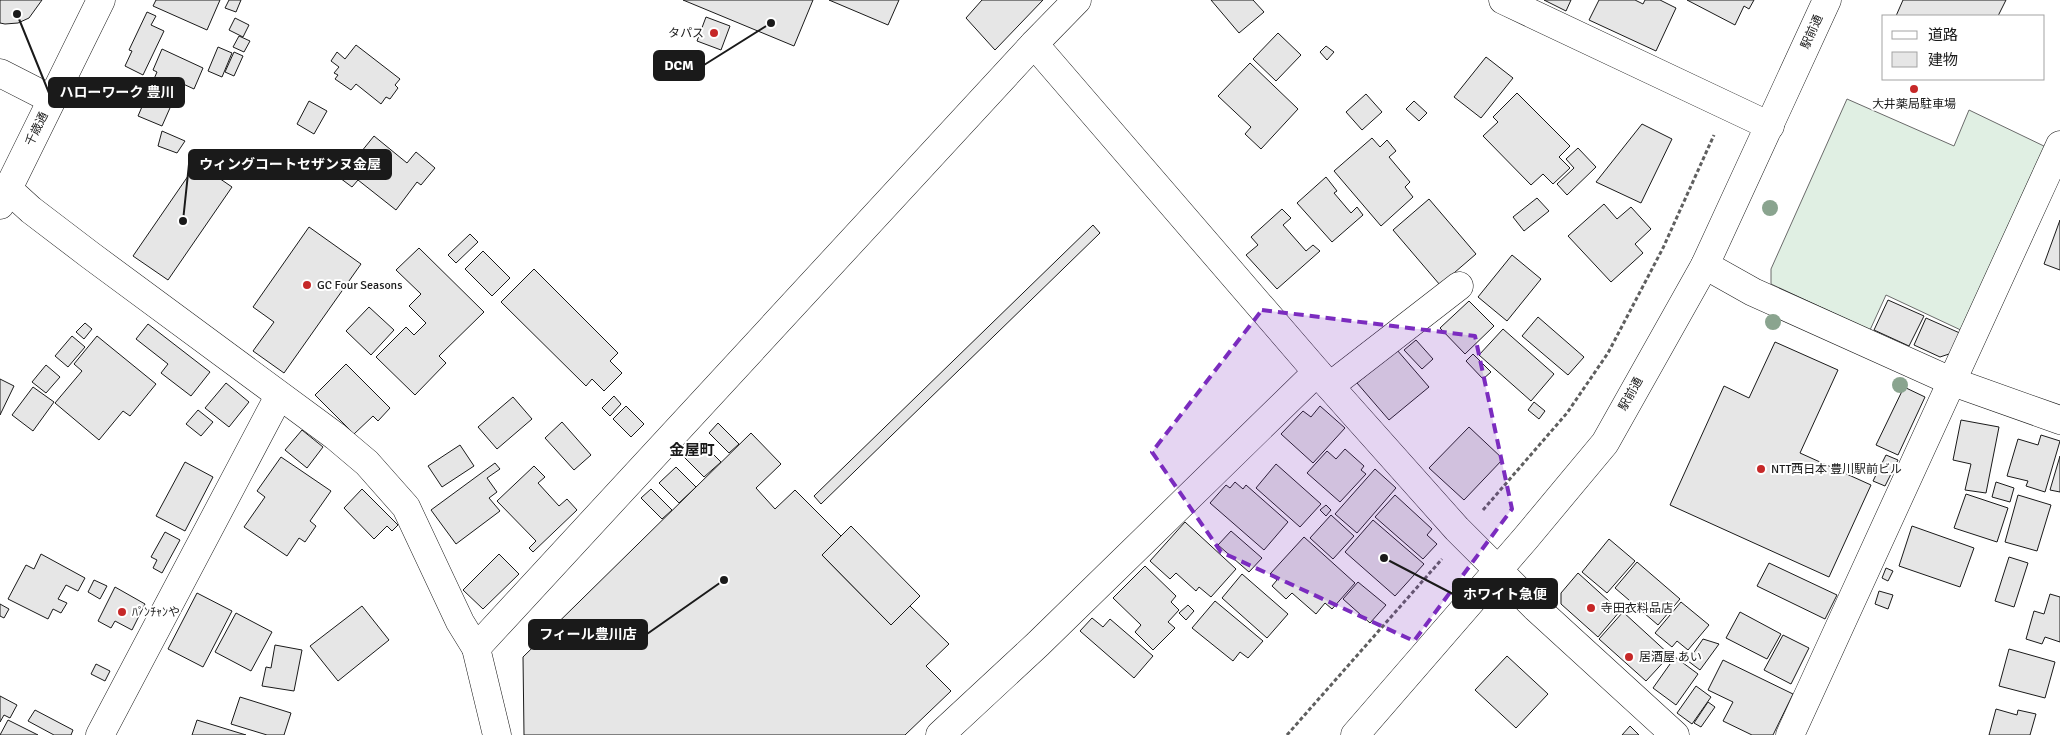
<svg xmlns="http://www.w3.org/2000/svg" width="2060" height="735" font-family="Signika,'Noto Sans JP',sans-serif">
<style>
.grass{fill:#e0efe3;stroke:#6a6a6a}
.building{fill:#e6e6e6;stroke:#1a1a1a}
.lines{fill:none;stroke-linecap:round;stroke-linejoin:round}
.street-casing{stroke:#1a1a1a;stroke-width:29}
.secondary-casing{stroke:#1a1a1a;stroke-width:29}
.path{stroke:#5f5f5f;stroke-width:3;stroke-dasharray:4 2.5;stroke-linecap:butt}
.street{stroke:#fff;stroke-width:28}
.secondary{stroke:#fff;stroke-width:28}
.tree{fill:#8aa48f}
.marked{fill:#7b2cbf;fill-opacity:0.2;stroke:#7b2cbf;stroke-width:4;stroke-dasharray:10 6;stroke-linejoin:round}
.poi-dot{fill:#c62828;stroke:#fff;stroke-width:2}
.labels{text-anchor:middle;dominant-baseline:central;stroke-width:4;stroke-linejoin:round;paint-order:stroke}
.street-label{font-size:12px;fill:#1a1a1a;stroke:#fff}
.poi-label{font-size:12px;fill:#1a1a1a;stroke:#fff;text-anchor:start}
.quarter-label{font-size:15px;font-weight:bold;fill:#1a1a1a;stroke:#fff}
.leader{fill:none;stroke:#1a1a1a;stroke-width:2}
.callout-dot{fill:#1a1a1a;stroke:#fff;stroke-width:2}
.callout{fill:#1a1a1a;stroke:#1a1a1a;stroke-width:2}
.callout-label{font-size:14px;text-anchor:middle;font-weight:bold;fill:#fff}
</style>
<rect width="100%" height="100%" fill="#fff"/>
<path class="grass" d="M1847,99L1954,146L1969,110L2048,148L1965,332L1886,295L1870,330L1771,284V269Z"/>
<g class="building">
<path d="M0,0H42L29,18L18,23L5,24L0,23Z"/>
<path d="M156,0H220L207,30L153,6Z"/>
<path d="M229,0H241L236,12L225,8Z"/>
<path d="M683,0H813L794,46Z"/>
<path d="M829,0H899L888,25Z"/>
<path d="M982,0H1043L995,50L966,18Z"/>
<path d="M1211,0H1253L1264,12L1239,33Z"/>
<path d="M1544,0H1571L1566,11Z"/>
<path d="M1599,0H1635L1643,4L1645,0H1660L1676,8L1656,51L1589,20Z"/>
<path d="M1687,0H1754L1749,9L1744,6L1735,25Z"/>
<path d="M1903,0H2006L1998,16H1896Z"/>
<path d="M147,12L156,16L151,25L164,31L143,75L125,66L132,51L129,50Z"/>
<path d="M706,17L730,26L721,50L697,41Z"/>
<path d="M235,18L249,25L243,37L229,30Z"/>
<path d="M1278,33L1301,55L1276,81L1253,59Z"/>
<path d="M239,36L250,41L244,52L233,47Z"/>
<path d="M356,45L400,79L395,85L398,88L390,99L386,97L381,104L356,84L351,90L335,79L338,75L334,73L339,67L331,61L337,52L345,59Z"/>
<path d="M1326,46L1334,52L1327,60L1320,52Z"/>
<path d="M218,47L232,53L222,77L208,71Z"/>
<path d="M162,49L203,68L194,89L181,83L162,126L138,116L157,72L153,70Z"/>
<path d="M234,52L243,56L234,76L225,72Z"/>
<path d="M1486,57L1513,78L1481,118L1454,97Z"/>
<path d="M1250,63L1298,109L1261,149L1245,134L1251,127L1218,96Z"/>
<path d="M1517,93L1570,146L1559,157L1570,168L1553,184L1543,174L1531,185L1483,136L1498,122L1493,117Z"/>
<path d="M1366,94L1382,112L1362,130L1346,112Z"/>
<path d="M309,101L327,111L314,134L297,124Z"/>
<path d="M1414,101L1427,113L1419,121L1406,109Z"/>
<path d="M1642,124L1672,139L1641,203L1596,182Z"/>
<path d="M162,131L185,141L177,153L158,146Z"/>
<path d="M374,136L407,163L416,152L435,168L421,185L417,182L396,210L358,180L352,187L340,178Z"/>
<path d="M1372,138L1380,147L1387,140L1396,151L1389,157L1410,182L1405,187L1413,197L1381,226L1334,171Z"/>
<path d="M1578,148L1596,167L1567,195L1557,184L1574,168L1566,159Z"/>
<path d="M197,163L232,187L168,280L133,256Z"/>
<path d="M1326,177L1337,191L1334,193L1351,213L1357,207L1363,215L1332,242L1297,203Z"/>
<path d="M1537,198L1549,211L1524,231L1513,217Z"/>
<path d="M1429,199L1476,254L1440,285L1393,230Z"/>
<path d="M1604,204L1617,219L1631,207L1651,229L1635,244L1643,253L1611,282L1568,236Z"/>
<path d="M1282,209L1291,218L1283,225L1306,251L1313,245L1320,251L1277,289L1246,255L1258,245L1251,237Z"/>
<path d="M2060,220V270L2044,264Z"/>
<path d="M1093,225L1100,233L821,504L814,496Z"/>
<path d="M309,227L361,264L284,373L253,351L274,322L253,307Z"/>
<path d="M470,234L478,242L456,263L448,255Z"/>
<path d="M419,248L484,312L439,356L446,363L415,395L376,357L406,327L414,335L426,323L409,306L421,294L396,270Z"/>
<path d="M483,251L510,278L492,296L465,269Z"/>
<path d="M1512,255L1541,279L1507,321L1478,297Z"/>
<path d="M534,269L618,353L610,361L622,373L604,391L592,379L586,386L501,302Z"/>
<path d="M1888,300L1924,316L1909,346L1874,330Z"/>
<path d="M1469,301L1494,326L1465,354L1440,328Z"/>
<path d="M369,307L394,330L371,355L346,331Z"/>
<path d="M1538,317L1584,357L1568,375L1522,336Z"/>
<path d="M1926,318L1962,334L1952,353L1940,357L1914,345Z"/>
<path d="M85,323L92,329L84,339L76,332Z"/>
<path d="M148,324L210,372L191,396L161,373L168,364L136,339Z"/>
<path d="M1503,329L1554,374L1531,401L1479,355Z"/>
<path d="M72,336L85,347L68,367L55,356Z"/>
<path d="M97,336L156,384L130,416L123,411L99,440L55,403L82,371L74,364Z"/>
<path d="M1416,340L1433,359L1422,369L1404,350Z"/>
<path d="M1775,342L1838,370L1800,453L1871,485L1829,577L1670,505L1724,386L1749,398Z"/>
<path d="M1397,350L1429,387L1389,420L1357,383Z"/>
<path d="M1473,354L1491,372L1483,379L1466,361Z"/>
<path d="M346,364L390,408L378,421L373,416L354,434L315,395Z"/>
<path d="M46,365L60,377L46,393L32,382Z"/>
<path d="M0,379L14,386L0,415Z"/>
<path d="M226,383L249,402L229,427L205,408Z"/>
<path d="M33,387L54,402L33,431L12,415Z"/>
<path d="M1904,387L1925,397L1898,455L1876,445Z"/>
<path d="M614,396L621,404L610,416L602,408Z"/>
<path d="M513,397L532,419L497,449L478,427Z"/>
<path d="M1534,402L1545,411L1539,419L1528,410Z"/>
<path d="M626,406L644,424L631,437L613,419Z"/>
<path d="M1320,406L1345,428L1313,463L1281,434L1303,411L1311,417Z"/>
<path d="M198,410L213,422L201,436L186,424Z"/>
<path d="M1961,420L1999,427L1986,493L1965,490L1971,464L1953,460Z"/>
<path d="M562,422L591,455L574,470L545,438Z"/>
<path d="M718,423L739,444L729,453L709,433Z"/>
<path d="M1469,427L1503,459L1464,500L1429,468Z"/>
<path d="M302,430L323,447L307,468L285,450Z"/>
<path d="M751,433L781,464L756,488L775,509L795,490L841,536L822,555L891,625L910,606L949,644L926,666L951,691L905,735H524L523,657Z"/>
<path d="M2041,435L2060,441L2045,492L2026,486L2028,481L2007,476L2018,439L2038,445Z"/>
<path d="M700,441L721,462L704,477L684,457Z"/>
<path d="M460,445L474,466L442,487L428,466Z"/>
<path d="M1345,449L1364,466L1361,470L1366,474L1340,502L1307,473L1327,451L1336,459Z"/>
<path d="M1886,455L1898,460L1885,486L1873,481Z"/>
<path d="M2060,456V492L2050,490Z"/>
<path d="M281,457L331,491L310,521L316,526L305,542L299,538L287,556L244,527L265,497L257,491Z"/>
<path d="M185,462L213,477L185,531L156,516Z"/>
<path d="M495,463L500,469L487,478L497,492L489,498L500,511L456,544L431,510Z"/>
<path d="M1276,464L1321,504L1300,527L1256,488Z"/>
<path d="M534,466L545,477L538,483L559,506L567,499L577,510L533,552L529,548L536,541L497,501Z"/>
<path d="M676,467L696,487L679,503L659,483Z"/>
<path d="M1375,469L1396,488L1357,533L1335,514Z"/>
<path d="M1235,482L1243,489L1246,485L1288,522L1264,550L1210,503L1226,485L1230,488Z"/>
<path d="M1996,482L2014,488L2010,502L1992,497Z"/>
<path d="M362,489L398,525L392,531L387,526L374,539L344,508Z"/>
<path d="M651,489L672,510L662,519L641,498Z"/>
<path d="M1966,494L2008,508L1997,542L1954,528Z"/>
<path d="M1395,495L1432,529L1427,535L1437,544L1423,559L1375,517Z"/>
<path d="M2018,495L2051,505L2037,551L2005,542Z"/>
<path d="M1326,505L1331,510L1326,516L1320,510Z"/>
<path d="M1331,515L1354,536L1333,559L1310,538Z"/>
<path d="M1373,520L1424,564L1395,596L1345,552Z"/>
<path d="M1185,522L1236,569L1211,597L1199,587L1196,591L1176,573L1170,579L1150,561Z"/>
<path d="M851,526L920,596L891,625L822,555Z"/>
<path d="M1912,526L1974,548L1960,587L1899,566Z"/>
<path d="M1231,531L1262,558L1249,572L1218,545Z"/>
<path d="M165,532L180,540L162,573L153,568L157,560L151,557Z"/>
<path d="M1304,537L1355,583L1332,609L1325,603L1316,614L1292,593L1286,599L1272,586L1277,580L1270,574Z"/>
<path d="M1609,539L1635,561L1607,593L1582,572Z"/>
<path d="M41,554L85,578L78,591L66,585L58,599L67,603L61,613L53,609L48,619L8,599L26,565L34,569Z"/>
<path d="M499,554L519,574L483,609L463,590Z"/>
<path d="M2009,557L2028,563L2014,607L1995,601Z"/>
<path d="M1637,562L1680,599L1658,625L1615,588Z"/>
<path d="M1769,563L1837,595L1825,619L1757,586Z"/>
<path d="M1145,566L1176,596L1171,602L1179,610L1168,622L1175,628L1153,650L1135,632L1141,625L1113,598Z"/>
<path d="M1886,568L1893,571L1888,581L1882,578Z"/>
<path d="M1578,573L1620,611L1598,637L1561,604V593Z"/>
<path d="M1242,574L1288,614L1267,638L1222,598Z"/>
<path d="M94,580L107,586L100,599L88,592Z"/>
<path d="M1358,582L1386,605L1370,623L1343,599Z"/>
<path d="M115,587L145,604L132,630L115,621L111,628L98,621Z"/>
<path d="M1879,591L1893,595L1888,609L1875,604Z"/>
<path d="M197,593L232,611L203,667L168,649Z"/>
<path d="M2050,594L2060,597V642L2045,637L2042,644L2026,639L2034,611L2044,614Z"/>
<path d="M1215,601L1263,641L1248,658L1240,652L1233,661L1192,628Z"/>
<path d="M1681,602L1709,625L1688,650L1677,641L1672,647L1655,633Z"/>
<path d="M0,604L9,609L4,618L0,616Z"/>
<path d="M1188,605L1194,611L1186,620L1179,613Z"/>
<path d="M362,606L389,640L338,681L310,646Z"/>
<path d="M1623,612L1670,655L1646,681L1599,639Z"/>
<path d="M1740,612L1781,634L1767,659L1726,638Z"/>
<path d="M236,613L272,632L251,671L215,652Z"/>
<path d="M1092,618L1103,627L1110,619L1153,656L1134,678L1080,631Z"/>
<path d="M1783,635L1809,648L1791,684L1764,670Z"/>
<path d="M1703,639L1719,644L1700,670L1688,661Z"/>
<path d="M275,645L302,650L294,691L262,686L266,667L271,668Z"/>
<path d="M2009,649L2055,662L2045,698L1999,686Z"/>
<path d="M1507,656L1548,694L1516,728L1475,690Z"/>
<path d="M1675,657L1698,674L1676,705L1653,688Z"/>
<path d="M1723,660L1793,694L1773,735H1752L1723,721L1733,702L1708,690Z"/>
<path d="M96,664L110,671L105,681L91,674Z"/>
<path d="M1696,686L1711,697L1692,724L1677,713Z"/>
<path d="M0,696L17,705L10,718L4,715L0,722Z"/>
<path d="M240,697L291,713L284,735H267L231,724Z"/>
<path d="M1708,702L1715,707L1701,727L1694,723Z"/>
<path d="M1996,709L2017,715L2018,710L2036,714L2030,735H1989Z"/>
<path d="M35,710L73,730L71,735H54L28,721Z"/>
<path d="M8,720L38,735H0Z"/>
<path d="M197,720L246,735H192Z"/>
<path d="M1630,726L1639,735H1622Z"/>
</g>
<g class="lines">
<g class="street-casing">
<g id="street">
<path d="M1503,0L1770,126"/>
<path d="M1034,44L1317,372L1457,529L1536,608L1675,735"/>
<path d="M0,73L51,99"/>
<path d="M8,189L31,210L90,255L335,436L367,463L406,507L460,622L476,648L497,735"/>
<path d="M1705,265L1753,292L1953,382L2060,420"/>
<path d="M1330,386L1459,286"/>
<path d="M476,648L1034,44L1077,0"/>
<path d="M100,735L279,396"/>
<path d="M940,735L1038,644L1317,372"/>
<path d="M1790,735L2060,145"/>
</g>
</g>
<g class="secondary-casing">
<g id="secondary">
<path d="M0,205L101,0"/>
<path d="M1355,735L1525,539L1605,443L1705,265L1827,0"/>
</g>
</g>
<g class="path">
<path d="M1483,510L1567,413L1608,353L1663,248L1714,135"/>
<path d="M1287,735L1442,559"/>
</g>
<use href="#street" class="street"/>
<use href="#secondary" class="secondary"/>
</g>
<g class="tree">
<circle cx="1770" cy="208" r="8"/>
<circle cx="1773" cy="322" r="8"/>
<circle cx="1900" cy="385" r="8"/>
</g>
<path class="marked" d="M1262,310L1475,336L1512,509L1414,641L1221,552L1152,452Z"/>
<g class="poi-dot">
<circle cx="714" cy="33" r="5"/>
<circle cx="1914" cy="89" r="5"/>
<circle cx="307" cy="285" r="5"/>
<circle cx="1761" cy="469" r="5"/>
<circle cx="1591" cy="608" r="5"/>
<circle cx="122" cy="612" r="5"/>
<circle cx="1629" cy="657" r="5"/>
</g>
<g class="labels">
<g class="street-label">
<text transform="translate(1812 32) rotate(-66)">駅前通</text>
<text transform="translate(37 129) rotate(-64)">千歳通</text>
<text transform="translate(1631 394) rotate(-61)">駅前通</text>
</g>
<g class="poi-label">
<text x="704" y="33" text-anchor="end">タパス</text>
<text x="1914" y="104" text-anchor="middle">大井薬局駐車場</text>
<text x="317" y="285">GC Four Seasons</text>
<text x="1771" y="469">NTT西日本 豊川駅前ビル</text>
<text x="1601" y="608">寺田衣料品店</text>
<text x="132" y="612">ﾊﾟﾝﾁｬﾝや</text>
<text x="1639" y="657">居酒屋 あい</text>
</g>
<g class="quarter-label">
<text x="692" y="450">金屋町</text>
</g>
</g>
<path class="leader" d="M771 23L704 65M17 14L49 93M183 221L189 164M1384 558L1453 594M724 580L647 634"/>
<g class="callout-dot">
<circle cx="771" cy="23" r="5"/>
<circle cx="17" cy="14" r="5"/>
<circle cx="183" cy="221" r="5"/>
<circle cx="1384" cy="558" r="5"/>
<circle cx="724" cy="580" r="5"/>
</g>
<g class="callout">
<rect x="654" y="51" width="50" height="29" rx="5"/>
<rect x="49" y="78" width="135" height="29" rx="5"/>
<rect x="189" y="150" width="202" height="29" rx="5"/>
<rect x="1453" y="579" width="104" height="29" rx="5"/>
<rect x="529" y="620" width="118" height="29" rx="5"/>
</g>
<g class="callout-label">
<text x="679" y="70">DCM</text>
<text x="117" y="97">ハローワーク 豊川</text>
<text x="290" y="169">ウィングコートセザンヌ金屋</text>
<text x="1505" y="599">ホワイト急便</text>
<text x="588" y="639">フィール豊川店</text>
</g>
<rect x="1882" y="15" width="162" height="65" fill="#ffffff" stroke="#a3a3a3"/>
<rect x="1892" y="31" width="25" height="8" fill="#ffffff" stroke="#a3a3a3"/>
<text x="1928" y="40" font-size="15" fill="#1a1a1a">道路</text>
<rect x="1892" y="52" width="25" height="15" fill="#e6e6e6" stroke="#a3a3a3"/>
<text x="1928" y="65" font-size="15" fill="#1a1a1a">建物</text>
</svg>
